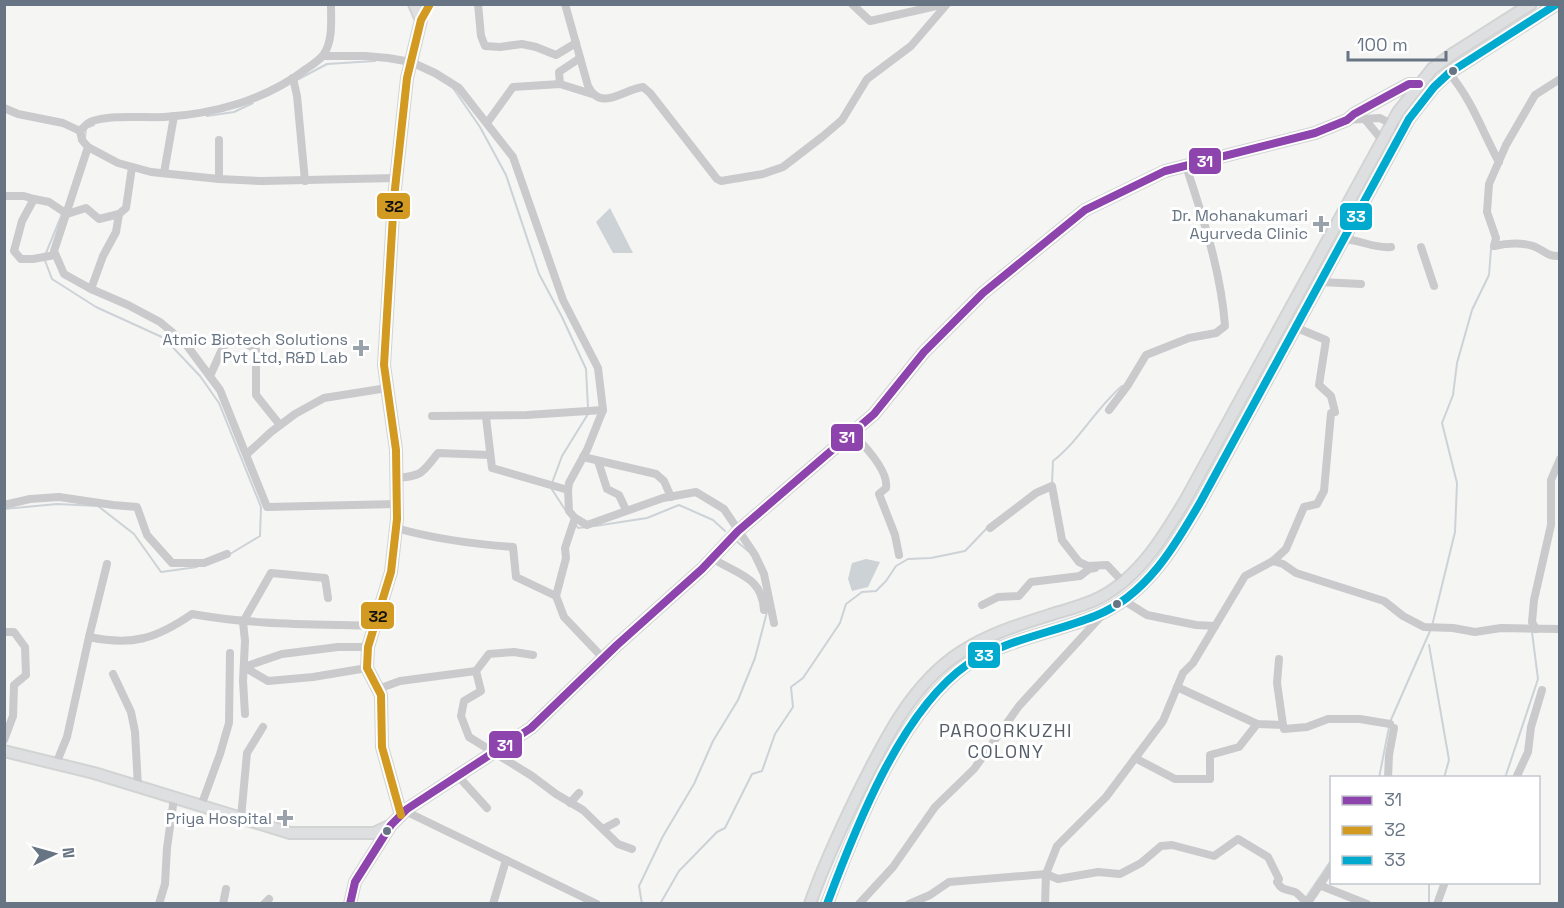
<svg xmlns="http://www.w3.org/2000/svg" width="1564" height="908" font-family="'Space Grotesk',sans-serif">
<style>
.water{fill:#ccd2d6}
.lines{fill:none;stroke-linecap:round;stroke-linejoin:round}
.stream{stroke:#ccd2d6;stroke-width:2}
.major-casing{stroke:#d2d3d3;stroke-width:14}
.minor{stroke:#cacacc;stroke-width:8}
.major{stroke:#dedfe0;stroke-width:10}
.bus-1-casing{stroke:#fff;stroke-width:12}
.bus-2-casing{stroke:#fff;stroke-width:12}
.bus-3-casing{stroke:#fff;stroke-width:12}
.bus-1{stroke:#8e44ad;stroke-width:8}
.bus-2{stroke:#d39a21;stroke-width:8}
.bus-3{stroke:#00a9ce;stroke-width:8}
.bus-dot{fill:#677483;stroke:#fff;stroke-width:2}
.poi-dot{fill:#99a1ab;stroke:#fff;stroke-width:2}
.labels{text-anchor:middle;dominant-baseline:central;stroke-width:6;stroke-linejoin:round;paint-order:stroke}
.poi-label{font-size:16px;fill:#677483;stroke:#fff;text-anchor:end}
.neighbourhood-label{font-size:18px;letter-spacing:1.5px;fill:#545e69;stroke:#fff}
.line-badge{stroke:#fff;stroke-width:2}
.badge-label{font-size:16px;text-anchor:middle;font-weight:bold;fill:#fff}
.pale-badge-label{font-size:16px;text-anchor:middle;font-weight:bold;fill:#111}
</style>
<rect width="100%" height="100%" fill="#f5f5f4"/>
<g class="water">
<path d="M610,208L633,253H613L596,222Z"/>
<path d="M866,559L880,562L868,587L852,591L848,579L852,563Z"/>
</g>
<g class="lines">
<g class="stream">
<path d="M295,81L327,64L375,61"/>
<path d="M453,88L480,127L506,175L539,274L562,317L586,369L588,408"/>
<path d="M207,116L234,112L253,103"/>
<path d="M85,138L86,128L94,125"/>
<path d="M46,253L62,214"/>
<path d="M44,258L52,279L96,307L164,338L200,376L219,403L261,507L260,536L230,554"/>
<path d="M552,483L562,456L588,414"/>
<path d="M1052,484L1053,461C1080,440 1096,408 1122,386"/>
<path d="M551,488L566,511"/>
<path d="M4,509L57,504L98,506L134,534L161,572L197,567"/>
<path d="M576,525L578,528L586,527"/>
<path d="M595,526L647,518L679,505L713,520L725,531"/>
<path d="M734,539L748,551"/>
<path d="M1432,626L1455,532L1457,483L1442,423L1453,395L1457,363L1472,310L1489,275L1491,249"/>
<path d="M1429,645L1449,760L1444,778"/>
<path d="M1390,722L1430,631"/>
<path d="M1379,778L1389,727"/>
<path d="M1505,778L1538,679L1532,632"/>
<path d="M1305,899L1332,859"/>
<path d="M642,904L639,886L663,836L694,784L713,741L738,700L755,658L767,612"/>
<path d="M660,904L679,871L717,832L725,828L752,774L762,771L775,734L793,707L791,687L803,678L840,623L846,604L862,592L876,591L886,581L896,566L908,559L931,558L965,551L988,527"/>
<path d="M1429,904V882"/>
</g>
<g class="major-casing">
<g id="major">
<path d="M4,751L94,773L290,833H374L391,825"/>
<path d="M401,815L382,747L381,695L367,668L368,647L391,572L397,519L396,450L384,365L394,198L407,78L421,20L414,4"/>
<path d="M350,904L355,882L391,825L407,809L531,728L617,645L702,569L738,531L874,414L924,352L983,293L1085,210L1165,171L1315,133L1347,120L1354,114L1409,84H1419"/>
<path d="M810,904C823,866 840,830 857,795C883,743 911,684 961,652C990,633 1021,624 1053,614C1069,609 1086,605 1101,597C1140,576 1164,536 1186,499L1398,112L1432,69L1451,55L1531,4"/>
<path d="M827,904C855,829 901,710 968,664C1007,639 1053,633 1095,616C1146,596 1175,546 1201,501L1409,119L1434,87L1449,73L1557,4"/>
</g>
</g>
<g class="minor">
<path d="M331,4C331,21 333,40 324,54C320,60 312,65 306,69C266,100 214,114 164,117C142,118 110,114 90,122C86,124 83,128 80,131L82,140L88,147L118,163L151,172L219,179L261,181L396,178"/>
<path d="M478,4L481,36L485,46L500,47L522,44L536,47L556,55L576,43"/>
<path d="M565,4L588,86C601,112 622,90 643,87L650,93L717,179L721,181L763,174L783,167L822,137L842,120L867,79L911,46L947,4"/>
<path d="M852,4L870,21L945,4"/>
<path d="M421,20L430,4"/>
<path d="M323,56H365L388,58L411,62L435,73L459,88L513,157L563,300L598,368L603,410L587,450L569,483L568,490L569,511L575,518L587,525L663,498L696,492L724,509L755,555L764,574L774,623"/>
<path d="M1449,73C1472,100 1482,131 1499,162"/>
<path d="M293,78L297,96L305,181"/>
<path d="M1560,79L1535,95L1506,145L1489,184L1487,212L1496,238L1494,246C1507,243 1520,242 1533,246C1544,250 1547,257 1560,256"/>
<path d="M560,84L559,72L580,58"/>
<path d="M4,108L18,114L63,123L80,131"/>
<path d="M1363,117L1382,140"/>
<path d="M1347,120L1380,118L1395,126"/>
<path d="M487,123L513,87L560,84L592,94"/>
<path d="M219,140V179"/>
<path d="M88,147L54,251L64,274L91,289L128,305L160,322L185,343L220,390L267,507L397,504"/>
<path d="M164,173L174,116"/>
<path d="M4,196H24L34,199L22,221L14,251L21,259H33L55,255"/>
<path d="M34,199L49,202L67,214L86,208L99,219L119,214"/>
<path d="M1344,239C1361,240 1375,249 1391,247"/>
<path d="M1421,247L1434,286"/>
<path d="M1321,282L1361,284"/>
<path d="M91,289L103,256L116,232L119,214L126,208L132,167"/>
<path d="M210,376L224,345L240,341L256,349V395L280,425"/>
<path d="M1109,410L1128,385L1146,355L1189,338L1216,333L1225,326C1221,271 1203,218 1186,166"/>
<path d="M432,416L527,415L603,410"/>
<path d="M486,417L492,468L568,490"/>
<path d="M853,434C865,446 889,471 886,488L879,494L895,535L899,555"/>
<path d="M247,454L271,432L295,414L324,398L387,388"/>
<path d="M583,457L656,474L664,481L671,497"/>
<path d="M598,461L607,489L619,495L626,510"/>
<path d="M396,478C423,476 422,473 438,453L490,455"/>
<path d="M4,505L30,499L59,497L113,505L137,507L147,535L172,563H204L227,554"/>
<path d="M396,528C434,539 473,544 513,547L516,577L556,596L564,617L603,658"/>
<path d="M990,528L1036,493L1052,486L1062,540L1079,562L1088,566L1107,565L1123,582"/>
<path d="M712,558C736,574 762,576 764,610"/>
<path d="M1273,561L1283,564L1296,573L1384,601L1403,616L1424,627L1453,628L1475,632L1501,628L1560,629"/>
<path d="M556,596L566,558L565,548L575,518"/>
<path d="M1123,600L1147,615L1196,625L1215,626"/>
<path d="M982,605L998,597L1019,596L1031,582L1080,576L1089,569L1095,568"/>
<path d="M1536,629L1532,622L1534,600L1551,525V480L1560,459"/>
<path d="M4,632H14L25,647L26,675L14,685L13,716L4,740"/>
<path d="M89,637C132,646 156,639 192,614C252,625 314,624 375,626"/>
<path d="M533,655L514,652L489,654L476,671L481,691L464,701L461,716L469,737L532,776L556,794L583,810L618,844L632,849"/>
<path d="M1279,659L1277,683L1283,725"/>
<path d="M244,667L268,681L313,677L367,668"/>
<path d="M244,667L282,654L338,647H368"/>
<path d="M113,674L131,712L135,732L138,787"/>
<path d="M1177,687L1257,724L1283,725L1284,729L1307,727L1328,719H1360L1390,724"/>
<path d="M378,689L400,681L476,671"/>
<path d="M245,714L243,681L245,641L243,622L271,573L325,578L328,598"/>
<path d="M1135,758L1175,779H1210V755L1239,747L1257,724"/>
<path d="M56,764L67,737L89,637L107,564"/>
<path d="M458,776L487,808"/>
<path d="M1388,778L1389,755L1394,728"/>
<path d="M1516,778L1528,752L1531,727L1542,690"/>
<path d="M570,803L579,793"/>
<path d="M201,806L220,754L229,723L230,653"/>
<path d="M405,811L597,904"/>
<path d="M241,818L247,753L263,727"/>
<path d="M603,829L616,822"/>
<path d="M1319,885L1367,904"/>
<path d="M159,904L165,884L167,848L174,798"/>
<path d="M223,904L226,889"/>
<path d="M264,904L269,899"/>
<path d="M493,904L506,860"/>
<path d="M859,904L893,867L935,807L974,769L1019,706L1104,613"/>
<path d="M909,904L930,895L949,882L1046,874L1058,879L1098,872L1120,874L1141,863L1161,846L1172,845L1214,856L1238,839L1268,857L1279,879L1277,882C1282,891 1287,889 1295,892C1299,894 1303,900 1307,903"/>
<path d="M1045,904L1046,874L1057,846L1106,797L1163,721L1183,673L1193,663L1245,576L1273,561L1286,549L1304,507L1317,504L1324,491L1331,413L1335,412L1331,396L1319,385L1326,340L1297,328"/>
<path d="M1307,904L1332,867"/>
<path d="M1437,904L1445,882"/>
</g>
<use href="#major" class="major"/>
<g class="bus-1-casing">
<path id="bus-1" d="M350,904L355,882L391,825L407,809L531,728L617,645L702,569L738,531L874,414L924,352L983,293L1085,210L1165,171L1315,133L1347,120L1354,114L1409,84H1419"/>
</g>
<g class="bus-2-casing">
<path id="bus-2" d="M401,815L382,747L381,695L367,668L368,647L391,572L397,519L396,450L384,365L394,198L407,78L421,20L430,4"/>
</g>
<g class="bus-3-casing">
<path id="bus-3" d="M827,904C855,829 901,710 968,664C1007,639 1053,633 1095,616C1146,596 1175,546 1201,501L1409,119L1434,87L1449,73L1557,4"/>
</g>
<use href="#bus-1" class="bus-1"/>
<use href="#bus-2" class="bus-2"/>
<use href="#bus-3" class="bus-3"/>
</g>
<g class="bus-dot">
<circle cx="1453" cy="71" r="5"/>
<circle cx="1117" cy="604" r="5"/>
<circle cx="387" cy="831" r="5"/>
</g>
<g class="poi-dot">
<path d="M1318 215h6v6h6v6h-6v6h-6v-6h-6v-6h6z"/>
<path d="M358 339h6v6h6v6h-6v6h-6v-6h-6v-6h6z"/>
<path d="M282 809h6v6h6v6h-6v6h-6v-6h-6v-6h6z"/>
</g>
<g class="labels">
<g class="poi-label">
<text x="1308" y="215">Dr. Mohanakumari<tspan x="1308" dy="18">Ayurveda Clinic</tspan></text>
<text x="348" y="339">Atmic Biotech Solutions<tspan x="348" dy="18">Pvt Ltd, R&amp;D Lab</tspan></text>
<text x="272" y="818">Priya Hospital</text>
</g>
<g class="neighbourhood-label">
<text x="1006" y="730">PAROORKUZHI<tspan x="1006" dy="21">COLONY</tspan></text>
</g>
</g>
<g class="line-badge">
<rect x="1188" y="147" width="34" height="28" rx="6" fill="#8e44ad"/>
<rect x="376" y="192" width="35" height="28" rx="6" fill="#d39a21"/>
<rect x="1339" y="202" width="34" height="29" rx="6" fill="#00a9ce"/>
<rect x="830" y="423" width="34" height="29" rx="6" fill="#8e44ad"/>
<rect x="360" y="601" width="35" height="29" rx="6" fill="#d39a21"/>
<rect x="967" y="641" width="34" height="28" rx="6" fill="#00a9ce"/>
<rect x="488" y="730" width="35" height="29" rx="6" fill="#8e44ad"/>
</g>
<g class="badge-label">
<text x="1205" y="167">31</text>
<text x="1356" y="222">33</text>
<text x="847" y="443">31</text>
<text x="984" y="661">33</text>
<text x="505" y="751">31</text>
</g>
<g class="pale-badge-label">
<text x="394" y="212">32</text>
<text x="378" y="622">32</text>
</g>
<rect width="1564" height="908" fill="none" stroke="#677483" stroke-width="12"/>
<rect x="1330" y="776" width="210" height="108" fill="#ffffff" stroke="#c2c7cd" stroke-width="1.5"/>
<rect x="1342" y="796" width="30" height="9" fill="#8e44ad" stroke="#c2c7cd" stroke-width="1.5"/>
<text x="1384" y="806" font-size="18" fill="#677483">31</text>
<rect x="1342" y="826" width="30" height="9" fill="#d39a21" stroke="#c2c7cd" stroke-width="1.5"/>
<text x="1384" y="836" font-size="18" fill="#677483">32</text>
<rect x="1342" y="856" width="30" height="9" fill="#00a9ce" stroke="#c2c7cd" stroke-width="1.5"/>
<text x="1384" y="866" font-size="18" fill="#677483">33</text>
<g transform="translate(54 854) rotate(85)" stroke="#ffffff" stroke-width="4.5" paint-order="stroke">
<path d="M0-4.5L10 22L0 15L-10 22Z" fill="#677483"/>
<text y="-9" font-size="16" font-weight="bold" text-anchor="middle" fill="#677483">N</text>
</g>
<path d="M1348 51v9h98v-9" fill="none" stroke="#677483" stroke-width="3"/>
<text x="1357" y="51" font-size="18" fill="#677483" stroke="#ffffff" stroke-width="4.5" paint-order="stroke">100 m</text>
</svg>
